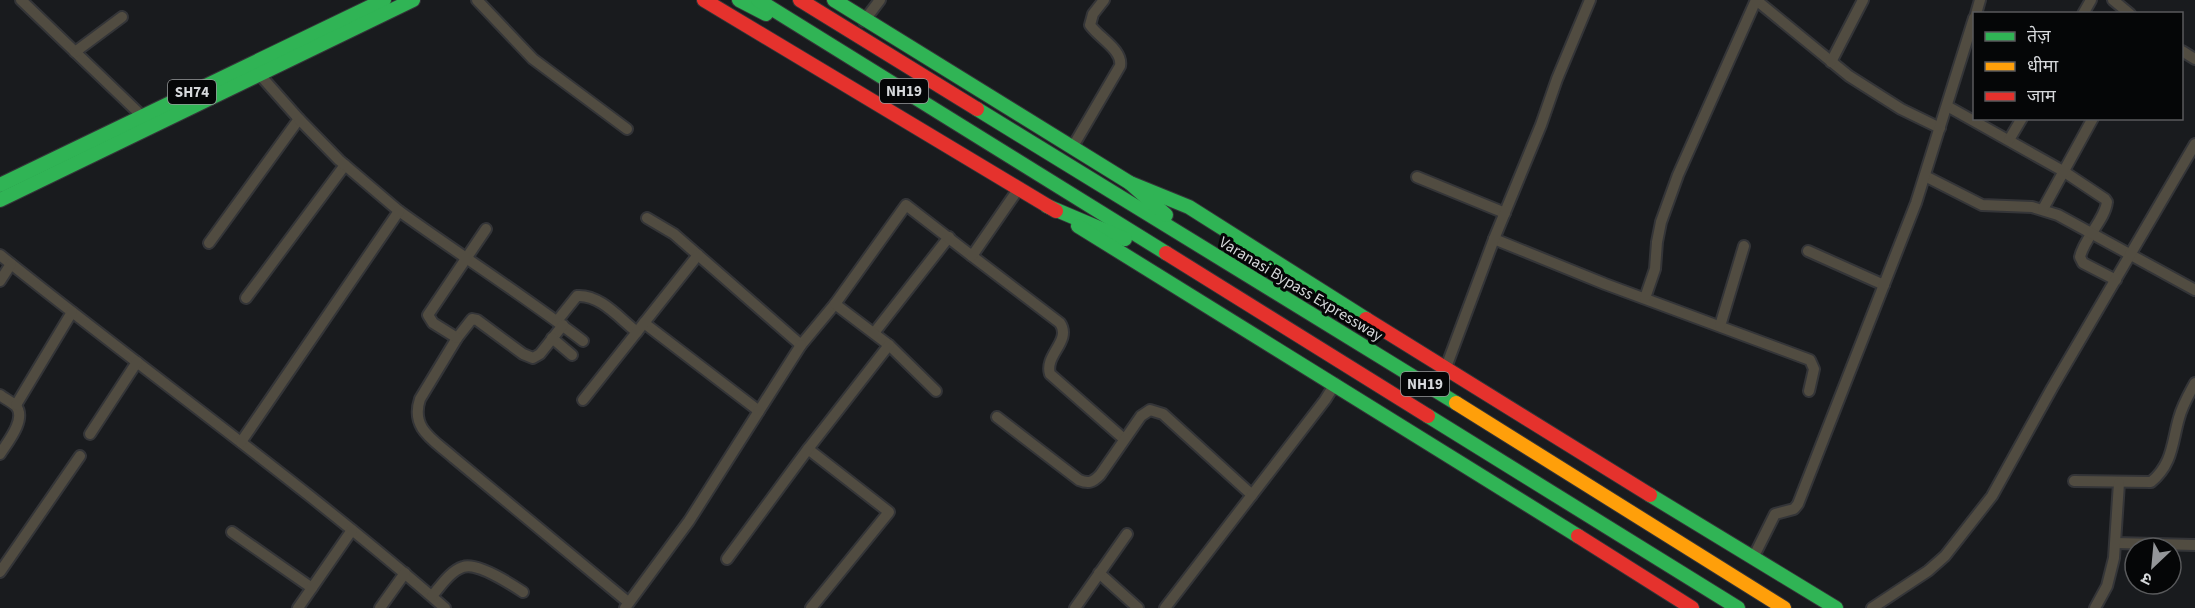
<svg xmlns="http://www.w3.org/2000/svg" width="2195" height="608" font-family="'Source Sans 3','Noto Sans Devanagari',sans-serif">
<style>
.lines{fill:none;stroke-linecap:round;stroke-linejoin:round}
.street-casing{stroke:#343538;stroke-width:14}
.fast-casing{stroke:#343538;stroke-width:16}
.slow-casing{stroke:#343538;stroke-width:16}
.jam-casing{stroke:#343538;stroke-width:16}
.street{stroke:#514c41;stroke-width:10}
.fast{stroke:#30b455;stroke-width:14}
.slow{stroke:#ff9f0a;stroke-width:14}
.jam{stroke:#e5322d;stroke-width:14}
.labels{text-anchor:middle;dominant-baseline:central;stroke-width:6;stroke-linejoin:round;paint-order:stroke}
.shield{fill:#050607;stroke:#97999b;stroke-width:1.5}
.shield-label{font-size:15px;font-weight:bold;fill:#d6d8db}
.street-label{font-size:16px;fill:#d6d8db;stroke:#050607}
</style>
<rect width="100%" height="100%" fill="#191b1e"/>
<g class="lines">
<g class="street-casing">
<g id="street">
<path d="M21,0L142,116"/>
<path d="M477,0L533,59L627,129"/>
<path d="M1756,0L1849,76L1901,109L1940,128"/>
<path d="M2113,0L2130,14"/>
<path d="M1976,14L1980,0"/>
<path d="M2083,14L2091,0"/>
<path d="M864,21L880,0"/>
<path d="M2182,51L2195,59"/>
<path d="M75,52L122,17"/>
<path d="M1831,62L1863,0"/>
<path d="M1947,106L2063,171L2105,199L2107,202C2105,220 2084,238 2080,257L2083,263L2116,280"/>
<path d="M2009,140L2022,118"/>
<path d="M1072,148L1120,66C1123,50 1099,38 1090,25L1093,14L1104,0"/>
<path d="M1925,176L1982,205L2032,207L2058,215L2195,290"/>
<path d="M1417,177L1505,213"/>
<path d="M2043,209L2093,118"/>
<path d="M399,211C460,255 523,295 583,341"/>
<path d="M647,218L674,234L801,345L835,304"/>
<path d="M1494,239L1605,284L1810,360L1814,369L1809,391"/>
<path d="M209,243L299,119"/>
<path d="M1808,251L1884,285"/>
<path d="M0,255C148,374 303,484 445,608"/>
<path d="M972,256L1060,323C1072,341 1044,355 1050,374L1124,439"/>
<path d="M0,281L11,264"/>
<path d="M246,298L345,165"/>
<path d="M1645,298L1655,269L1657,242L1661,222L1678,175L1756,0"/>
<path d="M557,321L577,296C600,294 620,319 637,332"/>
<path d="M644,323L759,411"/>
<path d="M563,325L540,354L533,358L523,354L477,320L472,319L457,338L420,399C410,429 434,440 454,458L628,602"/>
<path d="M1720,326L1744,246"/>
<path d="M874,333L949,237"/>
<path d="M457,338L433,323L428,315L486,229"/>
<path d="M552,338L572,355"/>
<path d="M1445,370L1494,239L1541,125L1557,79L1590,0"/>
<path d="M936,391L889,345L835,304L906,205L972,256L1019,188"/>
<path d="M0,395C5,399 12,402 16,406C27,419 7,443 0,454"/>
<path d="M583,400L698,255"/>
<path d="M16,405L72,312"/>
<path d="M997,417L1079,480C1089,484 1093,482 1100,475L1141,416L1150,410L1163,414L1252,495"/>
<path d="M90,434L137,362"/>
<path d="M241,442L399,211L339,160L299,119L260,75"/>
<path d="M808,449L889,512L811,608"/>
<path d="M2074,481L2151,482C2173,464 2172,442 2179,418C2182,406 2189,394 2195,383"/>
<path d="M232,532L312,588"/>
<path d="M2116,543L2195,545"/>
<path d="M1753,558L1775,514L1794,509L1798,504L1916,203L1974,18"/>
<path d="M727,559L808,449L889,345"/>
<path d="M0,572L80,456"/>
<path d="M1099,573L1138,608"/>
<path d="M432,596C440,587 450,571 463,567C477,562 511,584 523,592"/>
<path d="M298,608L352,530"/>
<path d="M380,608L405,573"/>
<path d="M625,608L689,521L801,345"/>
<path d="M1075,608L1127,534"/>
<path d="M1165,608L1325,400L1335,384"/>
<path d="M1872,608L1928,571L1945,556L1992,496L2052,388L2195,144"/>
<path d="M2095,608L2107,586L2114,558L2119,483"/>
</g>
</g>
<g class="fast-casing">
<g id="fast">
<path d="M739,0L766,14"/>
<path d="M758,0L1166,253"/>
<path d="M834,0L1130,183L1189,207L1366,319"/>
<path d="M977,109L1456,403"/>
<path d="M1130,183L1166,215"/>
<path d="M0,185L384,0"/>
<path d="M0,200L413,0"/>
<path d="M1047,206L1125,239"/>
<path d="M1078,226L1578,536"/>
<path d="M1428,416L1738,608"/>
<path d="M1650,495L1836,608"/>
</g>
</g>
<g class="slow-casing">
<path id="slow" d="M1456,403L1784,608"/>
</g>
<g class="jam-casing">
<g id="jam">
<path d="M704,0L1056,211"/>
<path d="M800,0L977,109"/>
<path d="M1166,253L1428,416"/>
<path d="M1366,319L1650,495"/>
<path d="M1578,536L1692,608"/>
</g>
</g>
<use href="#street" class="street"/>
<use href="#fast" class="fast"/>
<use href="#slow" class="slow"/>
<use href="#jam" class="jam"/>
</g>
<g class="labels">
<g class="shield">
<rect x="880" y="79" width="48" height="24" rx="4.5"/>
<rect x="168" y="80" width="48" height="24" rx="4.5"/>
<rect x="1401" y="372" width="48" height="24" rx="4.5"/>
</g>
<g class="shield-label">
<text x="904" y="91">NH19</text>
<text x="192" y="92">SH74</text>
<text x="1425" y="384">NH19</text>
</g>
<g class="street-label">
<text transform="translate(1301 289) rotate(31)">Varanasi Bypass Expressway</text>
</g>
</g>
<rect x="1973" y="12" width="210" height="108" fill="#050607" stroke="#595a5c" stroke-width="1.5"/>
<rect x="1985" y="32" width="30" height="9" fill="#30b455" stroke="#595a5c" stroke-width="1.5"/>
<text x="2027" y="42" font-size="18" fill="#d6d8db">तेज़</text>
<rect x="1985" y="62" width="30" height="9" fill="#ff9f0a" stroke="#595a5c" stroke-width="1.5"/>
<text x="2027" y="72" font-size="18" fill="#d6d8db">धीमा</text>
<rect x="1985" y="92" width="30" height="9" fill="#e5322d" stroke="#595a5c" stroke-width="1.5"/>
<text x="2027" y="102" font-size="18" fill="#d6d8db">जाम</text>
<g transform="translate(2153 566) rotate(206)"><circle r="28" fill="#050607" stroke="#595a5c" stroke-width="1.5"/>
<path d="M0-4.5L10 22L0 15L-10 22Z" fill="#949699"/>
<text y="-9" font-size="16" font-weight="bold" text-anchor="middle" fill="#d6d8db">उ</text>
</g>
</svg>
